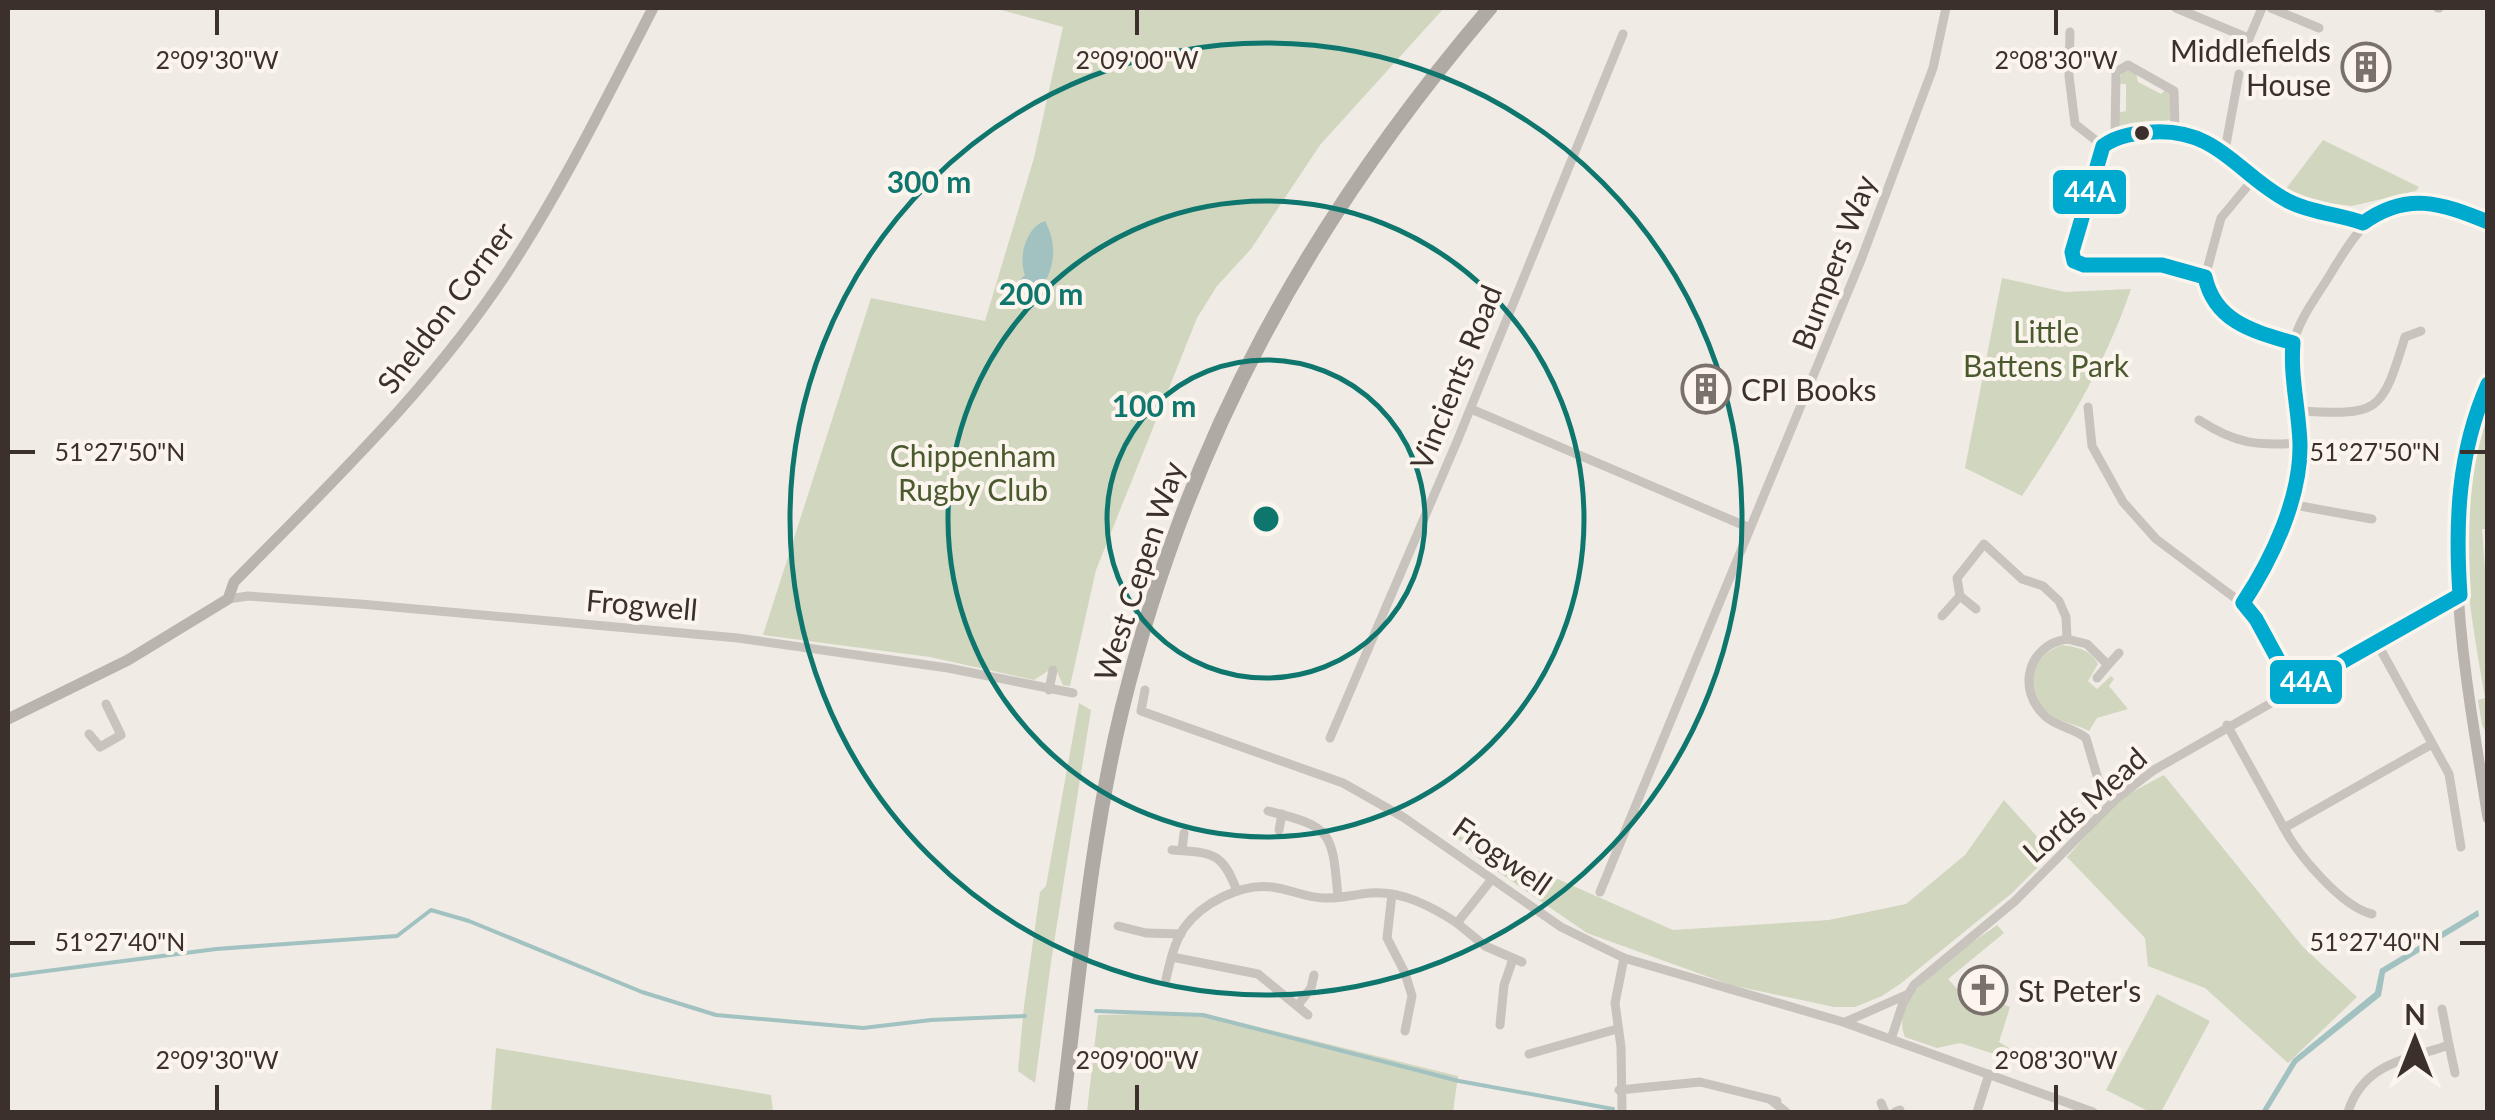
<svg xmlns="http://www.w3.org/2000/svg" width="2495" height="1120" font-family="Lato,sans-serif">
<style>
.green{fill:#d1d6bf}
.water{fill:#a1c2c1}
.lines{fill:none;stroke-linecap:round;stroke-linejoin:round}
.stream{stroke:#a1c2c1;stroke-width:4}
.street{stroke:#c9c3be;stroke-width:9}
.secondary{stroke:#bab3ae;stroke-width:11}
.highway{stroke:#afaaa4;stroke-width:15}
.bus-1-casing{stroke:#fbf5ee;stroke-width:22}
.bus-1{stroke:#00a9ce;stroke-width:15}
.ticks{fill:none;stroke:#3b302b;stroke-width:4}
.ring{fill:none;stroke:#0f766e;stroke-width:5}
.bus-dot{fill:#3b302b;stroke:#fbf5ee;stroke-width:4}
.labels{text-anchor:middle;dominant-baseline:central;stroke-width:8;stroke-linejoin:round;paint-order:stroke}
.poi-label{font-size:30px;fill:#3b302b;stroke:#fbf5ee;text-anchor:start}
.street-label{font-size:30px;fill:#3b302b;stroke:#fbf5ee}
.park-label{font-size:30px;fill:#4a5a2e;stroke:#fbf5ee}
.ticks-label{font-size:25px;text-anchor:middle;fill:#3b302b;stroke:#fbf5ee;stroke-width:8;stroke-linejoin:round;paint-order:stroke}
.centre{fill:#0f766e;stroke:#fbf5ee;stroke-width:5}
.ring-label{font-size:30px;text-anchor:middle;font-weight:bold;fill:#0f766e;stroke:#fbf5ee;stroke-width:8;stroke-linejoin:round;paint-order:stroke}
.line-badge{stroke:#fbf5ee;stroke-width:4}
.badge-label{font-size:28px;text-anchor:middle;font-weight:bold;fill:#fff}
</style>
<rect width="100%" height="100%" fill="#f0ebe5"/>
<g class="green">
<path d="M994,8H1444L1320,145L1251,249L1217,286L1197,318L1096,570L1070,686L1063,685L1057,672L1048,671L1034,680L930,657L763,635L871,298L985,321L1034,158L1063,27Z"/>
<path d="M2124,68L2136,73L2138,82L2161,94L2165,90L2171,94L2170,120L2120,126L2118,113L2126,111V84H2118Z"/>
<path d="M2323,140L2419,187L2416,191L2352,206L2305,200L2285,190Z"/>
<path d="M2002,278L2065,292L2131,289C2105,365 2066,430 2022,496L1965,468Z"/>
<path d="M2487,417V529H2482L2488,610L2487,734L2482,725L2478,700L2485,698C2468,595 2451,521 2487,417Z"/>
<path d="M2062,645C2077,647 2091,650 2098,664L2088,681L2097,689L2111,676L2114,679L2109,686L2128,709L2097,718L2089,731C2077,724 2062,723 2051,715C2020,694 2029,656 2062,645Z"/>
<path d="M1079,703L1091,710L1051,962L1035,1083L1018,1071L1024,1006L1040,892L1046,886Z"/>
<path d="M2164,775L2303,947L2357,997L2288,1063L2205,988L2148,966L2145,938L2067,857L2119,799Z"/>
<path d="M2004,800L2052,853L2012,893L1900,984L1882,996L1855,1007H1834L1731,985L1587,933L1478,858L1451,832L1673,930L1829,920L1906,904L1965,855Z"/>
<path d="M1997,925L2004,933L1948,979L1959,991L1986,970L1987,998L2010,1007L1999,1042L2009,1048L2007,1058L1960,1043L1937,1048L1905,1037C1886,993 1968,947 1997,925Z"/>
<path d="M2157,994L2210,1021L2161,1112H2150L2106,1090Z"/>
<path d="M1202,1013L1458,1076L1453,1112H1087L1098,1015Z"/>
<path d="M496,1048L771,1095L773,1112H491Z"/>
</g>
<g class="water">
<path d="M1045,221C1059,246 1055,277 1033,295L1011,299L1010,289L1025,275C1018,258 1026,227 1045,221Z"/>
<path d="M2478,910L2479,916L2385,973L2381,996L2297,1063L2267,1112H2261L2293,1059L2375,992L2380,969Z"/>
</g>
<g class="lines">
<g class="stream">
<path d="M8,976L216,949L397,936L431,910L469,921L642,992L716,1015L863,1028L931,1020L1025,1016"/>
<path d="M1096,1011L1203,1015L1459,1081L1613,1109"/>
</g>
<g class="street">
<path d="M2176,8L2248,38"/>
<path d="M2271,8L2319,28"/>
<path d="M2438,8H2439"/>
<path d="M2070,32L2069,76L2075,124L2103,146"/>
<path d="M2242,55L2262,8"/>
<path d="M2115,138L2116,72L2128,65L2174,91L2175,130"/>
<path d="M2225,150L2239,74"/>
<path d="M2205,277L2221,218L2255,177"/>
<path d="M2293,343C2255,331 2210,324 2205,277L2162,265L2098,267L2074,261L2073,242L2103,146C2115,135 2131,134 2147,132C2219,122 2234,172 2288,201C2312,213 2339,212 2363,223"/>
<path d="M2088,407L2092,446L2123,502L2156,539L2247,607L2294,689"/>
<path d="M1471,409L1750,528"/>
<path d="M2297,411C2379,415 2381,415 2405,337L2421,331"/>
<path d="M2199,420C2236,444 2257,446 2300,443"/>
<path d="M2289,504L2372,519"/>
<path d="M1960,596L1976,609"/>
<path d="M228,599L248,596L360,604L738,638L948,668L1073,693"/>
<path d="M2243,603C2267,572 2302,485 2300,446C2299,414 2288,378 2293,346C2297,322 2315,299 2328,278C2376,197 2397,184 2488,222"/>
<path d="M1942,616L1960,596L1957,578L1984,544L2022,579L2043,586L2059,601L2066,617L2067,639C2028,645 2016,689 2045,716C2057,727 2074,728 2086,738L2098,779L2116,799"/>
<path d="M2067,639L2087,644L2108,665L2119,653"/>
<path d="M2377,643L2449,774L2461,847"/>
<path d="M2097,678L2108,665"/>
<path d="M1049,690L1053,670"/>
<path d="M1145,690L1141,711L1343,783L1403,817L1561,927L1624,958L1843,1022L2093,1112"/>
<path d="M2227,725L2284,828L2432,744"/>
<path d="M89,734L100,747L121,735L106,704"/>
<path d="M1330,738L1458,439L1623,34"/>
<path d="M1268,811C1333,827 1332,832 1338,897"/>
<path d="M2284,828C2298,855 2342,907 2372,914"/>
<path d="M1279,830L1282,814"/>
<path d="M1172,850C1212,853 1222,851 1237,891"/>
<path d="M1182,850L1184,833"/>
<path d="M1492,879L1457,923L1485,946L1522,962"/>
<path d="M1600,892L1861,260L1933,68L1946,8"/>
<path d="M1392,894L1387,938L1405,973L1412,996L1405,1031"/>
<path d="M1118,926L1146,933L1181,934"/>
<path d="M1172,957L1258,974L1308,1015"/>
<path d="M1166,979C1170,962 1174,943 1184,928C1202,903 1241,883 1272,887C1290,889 1306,898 1325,898C1340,899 1355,894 1371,893C1402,891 1431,906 1457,923"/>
<path d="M1298,1005L1311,988L1314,975"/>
<path d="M1845,1022L1906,995"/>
<path d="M1500,1025L1504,985L1513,959"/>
<path d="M1891,1039L1903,1003L1914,985L2015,901L2116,799L2154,770L2460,595"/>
<path d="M2449,1045L2455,1073"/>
<path d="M1529,1054L1617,1029"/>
<path d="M1619,1090L1700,1082L1777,1101"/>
<path d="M1771,1100L1786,1112"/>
<path d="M1881,1103L1885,1112"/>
<path d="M1622,1112L1621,1047L1615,1003L1624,958"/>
<path d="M1895,1112L1900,1110"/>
<path d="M1977,1112L1989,1074"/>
<path d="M2348,1112C2363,1063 2406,1060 2449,1045L2442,1009"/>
</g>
<g class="secondary">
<path d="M2488,383C2429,506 2468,688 2488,818"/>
<path d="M8,719L128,660L228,599L234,582C332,482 434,385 510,268C564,185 608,95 653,8"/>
</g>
<path class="highway" d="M1062,1112C1079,978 1090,841 1122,709C1188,439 1310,219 1490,8"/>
<g class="bus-1-casing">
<path id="bus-1" d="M2488,222C2441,203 2407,191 2363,223C2339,214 2311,213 2288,201C2238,175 2219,129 2154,132C2136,133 2118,135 2103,146L2072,252L2074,261L2084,265H2162L2205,277C2215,322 2253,331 2293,343C2290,377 2299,410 2300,444C2301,498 2272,559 2243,603L2256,619L2294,689L2460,595C2455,522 2458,452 2488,384"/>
</g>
<use href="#bus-1" class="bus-1"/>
</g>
<path class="ticks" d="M217,10V35M1137,10V35M2056,10V35M10,452H35M2460,452H2485M10,943H35M2460,943H2485M217,1085V1110M1137,1085V1110M2056,1085V1110"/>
<g class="ring">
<circle cx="1266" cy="519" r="159"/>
<circle cx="1266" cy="519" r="318"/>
<circle cx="1266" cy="519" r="476"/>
</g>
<defs>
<g id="building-ring" transform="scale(2.5)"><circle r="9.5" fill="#fbf5ee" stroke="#7a716c" stroke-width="1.5"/><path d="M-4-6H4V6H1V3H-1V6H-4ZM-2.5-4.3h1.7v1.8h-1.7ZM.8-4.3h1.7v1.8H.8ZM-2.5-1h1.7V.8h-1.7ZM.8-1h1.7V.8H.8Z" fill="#7a716c"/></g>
<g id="church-ring" transform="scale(2.5)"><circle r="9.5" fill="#fbf5ee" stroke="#7a716c" stroke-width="1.5"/><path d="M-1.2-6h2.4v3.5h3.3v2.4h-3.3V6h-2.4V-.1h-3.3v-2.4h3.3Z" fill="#7a716c"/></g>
</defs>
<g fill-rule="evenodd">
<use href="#building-ring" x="2366" y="67"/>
<use href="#building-ring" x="1706" y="389"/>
<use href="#church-ring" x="1983" y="990"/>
</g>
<circle class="bus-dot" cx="2142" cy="133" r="9"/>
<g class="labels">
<g class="poi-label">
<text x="2331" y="50" text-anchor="end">Middlefields<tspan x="2331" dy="34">House</tspan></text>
<text x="1741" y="389">CPI Books</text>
<text x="2018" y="990">St Peter's</text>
</g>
<g class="street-label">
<text transform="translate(1833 262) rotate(-69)">Bumpers Way</text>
<text transform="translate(445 307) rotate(-53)">Sheldon Corner</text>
<text transform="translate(1455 377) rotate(-68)">Vincients Road</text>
<text transform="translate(1138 571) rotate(-72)">West Cepen Way</text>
<text transform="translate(642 604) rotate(5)">Frogwell</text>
<text transform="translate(2084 804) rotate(-42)">Lords Mead</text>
<text transform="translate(1503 855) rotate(35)">Frogwell</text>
</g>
<g class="park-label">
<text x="2046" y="331">Little<tspan x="2046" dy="34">Battens Park</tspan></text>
<text x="973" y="455">Chippenham<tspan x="973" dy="34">Rugby Club</tspan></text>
</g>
</g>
<g class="ticks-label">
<text x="217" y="69">2°09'30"W</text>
<text x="1137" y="69">2°09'00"W</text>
<text x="2056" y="69">2°08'30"W</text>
<text x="120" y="461">51°27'50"N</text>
<text x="2375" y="461">51°27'50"N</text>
<text x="120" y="951">51°27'40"N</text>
<text x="2375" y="951">51°27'40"N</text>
<text x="217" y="1069">2°09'30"W</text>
<text x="1137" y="1069">2°09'00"W</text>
<text x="2056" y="1069">2°08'30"W</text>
</g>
<circle cx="1266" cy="519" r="15" class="centre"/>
<g class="ring-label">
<text x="929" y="193">300 m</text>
<text x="1041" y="305">200 m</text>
<text x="1154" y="417">100 m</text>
</g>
<g class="line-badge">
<rect x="2051" y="168" width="77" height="48" rx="10" fill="#00a9ce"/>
<rect x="2268" y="658" width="76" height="48" rx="10" fill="#00a9ce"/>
</g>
<g class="badge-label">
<text x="2090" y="202">44A</text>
<text x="2306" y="692">44A</text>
</g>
<rect width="2495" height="1120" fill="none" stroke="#3b302b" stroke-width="20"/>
<g transform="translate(2415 1040)" stroke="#fbf5ee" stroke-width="8" paint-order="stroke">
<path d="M0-8L18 38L0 25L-18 38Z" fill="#3b302b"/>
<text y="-15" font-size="28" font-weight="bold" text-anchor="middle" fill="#3b302b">N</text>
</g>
</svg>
